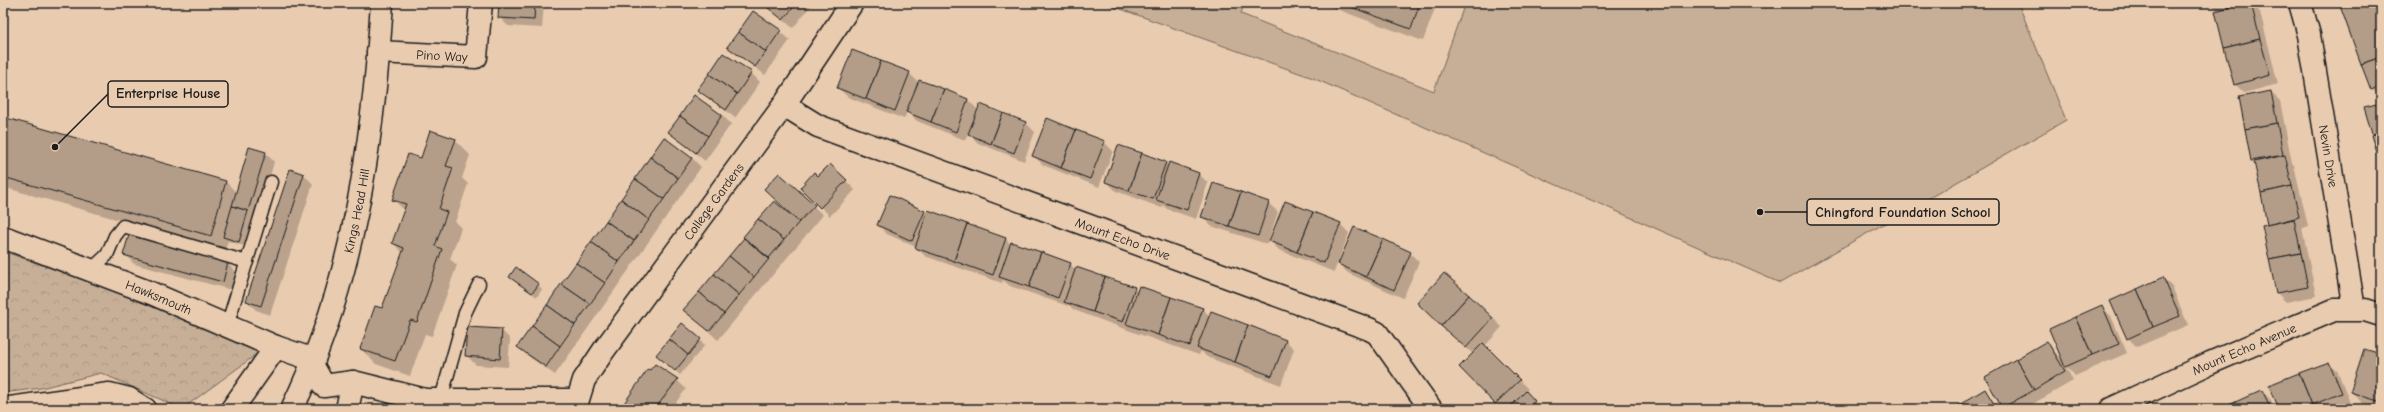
<svg xmlns="http://www.w3.org/2000/svg" width="2384" height="412" font-family="'Comic Neue',sans-serif">
<style>
.green{fill:#c7af97;stroke:#72665a}
.forest{fill:url(#forest-crowns);stroke:#72665a}
.shadow{fill:#0003}
.building{fill:#b39d89;stroke:#1c1c1c}
.lines{fill:none;stroke-linecap:round;stroke-linejoin:round}
.lane-casing{stroke:#1c1c1c;stroke-width:15}
.street-casing{stroke:#1c1c1c;stroke-width:25}
.primary-casing{stroke:#1c1c1c;stroke-width:25}
.lane{stroke:#e9cbaf;stroke-width:12}
.street{stroke:#e9cbaf;stroke-width:22}
.primary{stroke:#e9cbaf;stroke-width:22}
.labels{text-anchor:middle;dominant-baseline:central;stroke-width:3;stroke-linejoin:round;paint-order:stroke}
.street-label{font-size:13px;fill:#1c1c1c;stroke:#e9cbaf}
.leader{fill:none;stroke:#1c1c1c;stroke-width:1.5}
.callout-dot{fill:#1c1c1c;stroke:#e9cbaf;stroke-width:1.5}
.callout{fill:#e9cbaf;stroke:#1c1c1c;stroke-width:1.5}
.callout-label{font-size:14px;text-anchor:middle;font-weight:bold;fill:#1c1c1c}
</style>
<defs>
<pattern id="forest-crowns" width="20" height="18" patternUnits="userSpaceOnUse"><rect width="20" height="18" fill="#c7af97"/><path d="M2 6a3 3 0 1 1 6 0M12 15a3 3 0 1 1 6 0" fill="none" stroke="#aa9682"/></pattern>
</defs>
<rect width="100%" height="100%" fill="#e9cbaf"/>
<filter id="ink" filterUnits="userSpaceOnUse"><feTurbulence type="fractalNoise" baseFrequency=".025" numOctaves="2"/><feDisplacementMap in="SourceGraphic" scale="8" xChannelSelector="R" yChannelSelector="G"/><feConvolveMatrix kernelMatrix="1 2 1 2 8 2 1 2 1" color-interpolation-filters="sRGB"/></filter>
<g filter="url(#ink)">
<path class="green" d="M1104,3H1244L1241,14L1434,91L1465,3H1753L1766,8L1768,3H2018L2066,120L1780,283L1313,78Z"/>
<path class="forest" d="M3,251L117,292L261,351L182,409L101,373L41,388L3,393Z"/>
<g class="shadow">
<path d="M500,3H544L542,28L508,26L499,17Z"/>
<path d="M763,3H813L793,28Z"/>
<path d="M1320,3H1437L1423,41Z"/>
<path d="M2211,3H2251L2260,12L2278,84L2244,93L2235,84L2218,11Z"/>
<path d="M2340,3H2381V98L2372,89Z"/>
<path d="M753,12L790,40L765,75L729,47Z"/>
<path d="M751,73L760,82L735,118L699,90Z"/>
<path d="M909,73L919,83L968,100L978,110L980,105L1026,123L1035,132L1024,161L978,143L968,133L965,140L917,121L907,112L904,119L848,97L838,88Z"/>
<path d="M2271,92L2280,101L2292,163L2294,165L2308,226L2302,228L2316,296L2286,302L2277,293L2268,225L2255,164L2252,161L2240,98Z"/>
<path d="M722,115L731,124L705,161L669,132Z"/>
<path d="M3,118L226,182L237,193L265,152L274,162L257,220L252,218L244,246L228,241L225,250L3,187Z"/>
<path d="M455,140L470,155L462,178L468,184L455,222L461,228L450,259L457,265L432,336L425,334L410,376L376,364L361,349L383,310L403,253L393,243L404,210L393,199L421,159Z"/>
<path d="M1104,142L1113,151L1099,187L1043,165L1034,156Z"/>
<path d="M692,158L701,167L555,375L528,356L519,347Z"/>
<path d="M1166,163L1169,166L1170,164L1199,174L1208,183L1196,219L1167,209L1163,205L1162,208L1116,191L1107,182Z"/>
<path d="M830,165L855,190L830,216L801,188L818,178Z"/>
<path d="M290,170L304,175L313,184L270,315L256,310L247,301Z"/>
<path d="M779,174L823,215L718,340L685,310L774,202L790,216L791,215L765,189Z"/>
<path d="M890,197L927,214L1005,238L1011,245L1070,264L1076,270L1134,288L1138,292L1140,288L1203,309L1210,317L1285,340L1294,349L1281,385L1207,357L1201,351L1199,355L1136,333L1074,310L1068,304V306L1010,286L1003,280L1002,283L925,256L916,247L887,234L878,225Z"/>
<path d="M1268,203L1278,212L1267,244L1211,226L1202,216Z"/>
<path d="M1340,224L1349,233L1334,272L1279,250L1270,241Z"/>
<path d="M1410,253L1419,262L1403,298L1348,273L1339,264Z"/>
<path d="M125,254L227,263L236,272L232,290L134,264Z"/>
<path d="M2163,278L2172,287L2188,325L2137,347L2128,338Z"/>
<path d="M515,281L538,285L542,289L537,297Z"/>
<path d="M2102,307L2111,316L2127,353L2075,376L2065,365L2073,381L2024,409H2005L2003,407L2047,342L2065,364Z"/>
<path d="M1427,312L1493,318L1502,327L1485,346L1528,389L1525,392L1542,409H1502L1460,367L1473,354Z"/>
<path d="M682,325L705,345L680,375L662,359Z"/>
<path d="M501,330L510,339L508,367L476,365L467,356Z"/>
<path d="M2381,356V409H2379L2363,404L2351,391Z"/>
<path d="M2329,363L2338,372L2350,403L2334,409H2280Z"/>
<path d="M677,380L686,389L671,409H622Z"/>
<path d="M1985,391L2000,409H1954Z"/>
<path d="M2262,391L2271,400L2275,409H2223Z"/>
</g>
<g class="building">
<path d="M499,3H535L534,20L498,18Z"/>
<path d="M762,3H797L783,20Z"/>
<path d="M1340,3H1420L1411,29Z"/>
<path d="M2247,3H2251L2260,39L2224,48L2215,11Z"/>
<path d="M2339,3H2381V57L2361,64Z"/>
<path d="M753,11L781,30L766,52L738,32Z"/>
<path d="M738,32L766,52L755,67L727,47Z"/>
<path d="M2260,39L2270,75L2234,85L2224,48Z"/>
<path d="M852,50L881,61L866,99L837,88Z"/>
<path d="M723,53L752,72L737,94L709,74Z"/>
<path d="M2381,57V86L2371,90L2361,64Z"/>
<path d="M881,61L910,72L895,111L866,99Z"/>
<path d="M709,74L737,94L726,110L697,90Z"/>
<path d="M919,80L944,89L931,122L906,112Z"/>
<path d="M944,89L968,99L956,132L931,122Z"/>
<path d="M2271,91L2277,123L2245,129L2239,97Z"/>
<path d="M694,95L722,115L708,136L680,116Z"/>
<path d="M2381,103V132L2372,134L2364,107Z"/>
<path d="M980,104L1003,113L991,144L968,134Z"/>
<path d="M1003,113L1026,122L1014,153L991,144Z"/>
<path d="M680,116L708,136L696,153L668,132Z"/>
<path d="M3,117L226,181L211,236L3,177Z"/>
<path d="M1047,118L1076,130L1061,168L1032,156Z"/>
<path d="M2277,123L2283,155L2251,161L2245,129Z"/>
<path d="M430,130L456,139L446,166L453,168L439,209L447,212L435,246L442,249L417,322L410,320L395,361L360,349L375,306L382,308L404,248L392,243L406,204L392,200L408,154L421,158Z"/>
<path d="M1076,130L1105,141L1090,179L1061,168Z"/>
<path d="M2381,132V168L2371,135Z"/>
<path d="M664,137L692,158L678,178L650,157Z"/>
<path d="M1118,145L1142,153L1129,191L1105,182Z"/>
<path d="M249,147L266,152L248,211L232,206Z"/>
<path d="M1142,153L1166,162L1153,199L1129,191Z"/>
<path d="M2285,155L2292,186L2261,193L2254,162Z"/>
<path d="M650,157L678,178L664,199L635,179Z"/>
<path d="M1169,162L1199,173L1187,210L1156,200Z"/>
<path d="M830,164L847,180L820,208L800,188L814,172L818,176Z"/>
<path d="M290,169L304,174L261,306L246,301Z"/>
<path d="M779,173L815,205L799,222L764,189Z"/>
<path d="M635,179L664,199L649,220L621,199Z"/>
<path d="M1213,183L1241,192L1229,226L1201,217Z"/>
<path d="M2292,186L2299,217L2267,225L2261,193Z"/>
<path d="M1241,192L1269,202L1258,236L1229,226Z"/>
<path d="M890,195L925,211L912,241L877,225Z"/>
<path d="M621,199L649,220L634,241L606,221Z"/>
<path d="M774,201L799,222L784,240L758,219Z"/>
<path d="M1285,201L1313,212L1297,252L1269,241Z"/>
<path d="M232,206L248,211L239,242L223,237Z"/>
<path d="M928,210L967,224L954,261L915,248Z"/>
<path d="M1313,212L1341,223L1324,263L1297,252Z"/>
<path d="M758,219L784,240L769,258L743,237Z"/>
<path d="M2294,219L2301,253L2269,259L2262,226Z"/>
<path d="M606,221L634,241L619,262L591,242Z"/>
<path d="M967,224L1006,238L993,275L954,261Z"/>
<path d="M1354,227L1383,239L1366,277L1338,264Z"/>
<path d="M129,235L228,262L223,282L123,255Z"/>
<path d="M744,238L769,259L754,277L729,256Z"/>
<path d="M1383,239L1411,252L1394,290L1366,277Z"/>
<path d="M591,242L619,262L605,283L576,263Z"/>
<path d="M1011,242L1041,252L1029,287L999,277Z"/>
<path d="M1041,252L1071,263L1058,298L1029,287Z"/>
<path d="M2301,253L2308,287L2276,293L2269,259Z"/>
<path d="M729,256L754,277L739,295L714,274Z"/>
<path d="M576,263L605,283L590,304L561,284Z"/>
<path d="M516,267L539,284L532,293L509,277Z"/>
<path d="M1076,267L1105,277L1093,312L1064,302Z"/>
<path d="M1444,273L1469,295L1441,326L1417,303Z"/>
<path d="M714,274L739,295L724,314L699,292Z"/>
<path d="M1105,277L1135,287L1123,322L1093,312Z"/>
<path d="M2163,277L2180,316L2153,327L2137,289Z"/>
<path d="M561,284L590,304L575,325L547,305Z"/>
<path d="M1139,286L1171,297L1158,335L1126,324Z"/>
<path d="M2137,289L2153,327L2127,339L2110,301Z"/>
<path d="M699,292L724,314L709,331L683,310Z"/>
<path d="M1469,295L1493,318L1466,348L1441,326Z"/>
<path d="M1171,297L1203,308L1190,346L1158,335Z"/>
<path d="M547,305L575,325L560,346L532,326Z"/>
<path d="M2102,305L2119,344L2092,355L2075,317Z"/>
<path d="M1211,311L1248,325L1235,362L1197,348Z"/>
<path d="M2075,317L2092,355L2065,367L2049,329Z"/>
<path d="M682,323L701,339L688,355L669,339Z"/>
<path d="M1248,325L1286,340L1272,376L1235,362Z"/>
<path d="M532,326L560,346L546,367L517,347Z"/>
<path d="M467,327L502,329L500,359L465,356Z"/>
<path d="M669,339L688,355L675,371L656,355Z"/>
<path d="M2047,341L2065,371L2034,390L2016,359Z"/>
<path d="M1483,343L1520,380L1495,404L1459,367Z"/>
<path d="M2364,349L2381,354V402L2350,392Z"/>
<path d="M2016,359L2034,390L2002,408L1985,377Z"/>
<path d="M2329,362L2342,393L2312,405L2299,373Z"/>
<path d="M655,364L678,379L655,409H620L648,369L650,370Z"/>
<path d="M2299,373L2312,405L2302,409H2279L2269,385Z"/>
<path d="M1985,389L1997,409H1961L1959,405Z"/>
<path d="M2262,390L2271,409H2234L2231,404Z"/>
<path d="M1526,391L1535,401L1529,406L1532,409H1508Z"/>
<path d="M2231,404L2234,409H2221Z"/>
<path d="M1959,405L1961,409H1952Z"/>
</g>
<g class="lines">
<g class="lane-casing">
<g id="lane">
<path d="M91,270L107,255L115,236L123,226L247,262"/>
<path d="M227,326L271,182"/>
<path d="M441,399L465,313L479,284"/>
</g>
</g>
<g class="street-casing">
<g id="street">
<path id="s1" d="M2300,3L2309,35L2354,309"/>
<path id="s2" d="M378,52L476,57L481,3"/>
<path id="s3" d="M784,105L818,126L1369,329L1377,333L1431,409"/>
<path id="s4" d="M3,237L151,293L276,347L314,360"/>
<path d="M313,366L324,386L353,382L425,400H576"/>
<path d="M3,409L109,394L129,399L145,409"/>
<path d="M232,409L276,347"/>
<path d="M347,409L353,382"/>
<path id="s5" d="M575,409L584,380L604,350L784,105L852,3"/>
<path id="s6" d="M2111,409L2210,363L2334,310H2365L2381,315"/>
</g>
</g>
<g class="primary-casing">
<g id="primary">
<path id="s7" d="M292,409C354,282 373,143 382,3"/>
</g>
</g>
<use href="#lane" class="lane"/>
<use href="#street" class="street"/>
<use href="#primary" class="primary"/>
</g>
</g>
<g class="labels">
<g class="street-label">
<text stroke="none"><textPath href="#s2" startOffset="64">Pino Way</textPath></text>
<text stroke="none"><textPath href="#s1" startOffset="156">Nevin Drive</textPath></text>
<text stroke="none"><textPath href="#s5" startOffset="251">College Gardens</textPath></text>
<text stroke="none"><textPath href="#s7" startOffset="209">Kings Head Hill</textPath></text>
<text stroke="none"><textPath href="#s3" startOffset="365">Mount Echo Drive</textPath></text>
<text stroke="none"><textPath href="#s4" startOffset="167">Hawksmouth</textPath></text>
<text stroke="none"><textPath href="#s6" startOffset="146">Mount Echo Avenue</textPath></text>
</g>
</g>
<path class="leader" d="M55 147L108 94M1760 212L1807 212"/>
<g class="callout-dot">
<circle cx="55" cy="147" r="4"/>
<circle cx="1760" cy="212" r="4"/>
</g>
<g class="callout">
<rect x="108" y="81" width="120" height="26" rx="4"/>
<rect x="1807" y="199" width="192" height="26" rx="4"/>
</g>
<g class="callout-label">
<text x="168" y="98">Enterprise House</text>
<text x="1903" y="217">Chingford Foundation School</text>
</g>
<rect width="2384" height="412" fill="none" stroke="#e9cbaf" stroke-width="16"/>
<rect x="8" y="8" width="2368" height="396" fill="none" stroke="#1c1c1c" stroke-width="1.5" filter="url(#ink)"/>
</svg>
